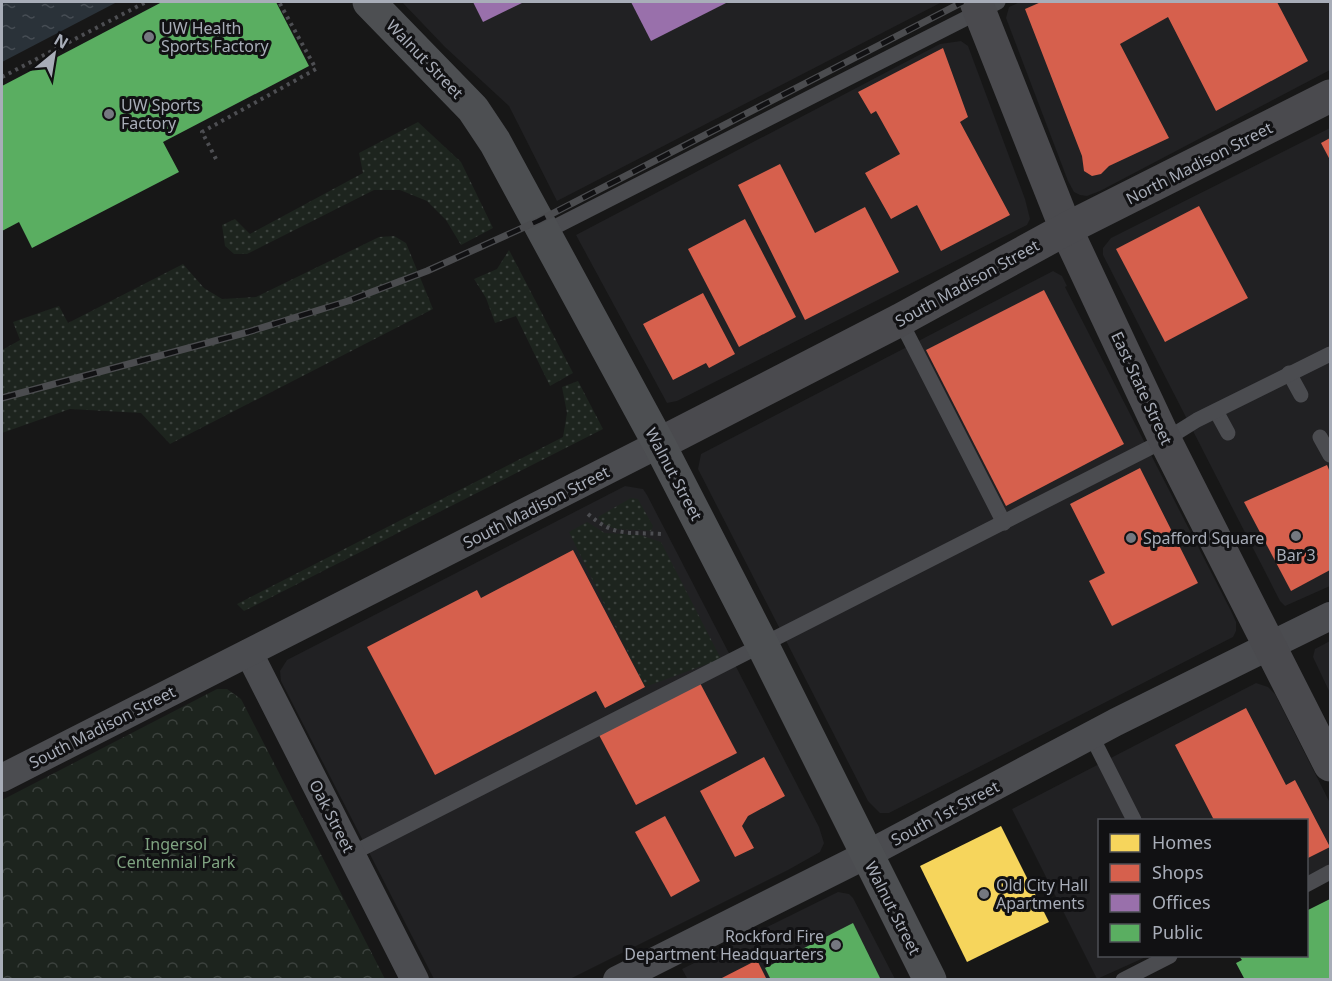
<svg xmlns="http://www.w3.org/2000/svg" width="1332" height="981" font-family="'Noto Sans',sans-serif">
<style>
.built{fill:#212123}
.grass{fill:url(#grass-dots)}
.forest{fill:url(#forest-crowns)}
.water{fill:url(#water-ripples)}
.homes{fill:#f6d55c}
.shops{fill:#d6604d}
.offices{fill:#9970ab}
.public{fill:#5aae61}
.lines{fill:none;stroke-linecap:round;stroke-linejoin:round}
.path{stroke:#4d4e52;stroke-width:4;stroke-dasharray:3 4.5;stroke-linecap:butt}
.lane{stroke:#4b4c50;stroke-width:15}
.street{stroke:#4b4c50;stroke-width:28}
.secondary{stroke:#4a4a4e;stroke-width:33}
.primary{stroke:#4d4f52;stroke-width:33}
.rail-casing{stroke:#4b4c4f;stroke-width:7}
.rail{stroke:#111113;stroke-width:4.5;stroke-dasharray:14;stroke-linecap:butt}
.poi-dot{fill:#757880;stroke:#111113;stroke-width:2}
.labels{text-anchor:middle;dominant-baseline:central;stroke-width:6;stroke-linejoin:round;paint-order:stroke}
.poi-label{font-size:16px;fill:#a8adb8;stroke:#111113;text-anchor:start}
.street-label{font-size:16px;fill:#a8adb8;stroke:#111113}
.park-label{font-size:16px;fill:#7fa381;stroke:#111113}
</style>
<defs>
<pattern id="grass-dots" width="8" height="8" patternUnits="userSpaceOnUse" patternTransform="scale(1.5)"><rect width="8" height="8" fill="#1d241e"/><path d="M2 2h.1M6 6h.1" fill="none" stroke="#3b413d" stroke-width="1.8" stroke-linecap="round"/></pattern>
<pattern id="forest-crowns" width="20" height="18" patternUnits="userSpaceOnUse" patternTransform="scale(1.5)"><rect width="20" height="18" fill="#1d241e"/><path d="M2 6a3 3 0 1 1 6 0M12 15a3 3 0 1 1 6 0" fill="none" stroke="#3b413d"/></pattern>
<pattern id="water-ripples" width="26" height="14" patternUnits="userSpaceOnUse" patternTransform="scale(1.5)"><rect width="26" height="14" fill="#2a3239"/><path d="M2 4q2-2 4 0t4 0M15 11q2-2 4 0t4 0" fill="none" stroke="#464d54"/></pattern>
</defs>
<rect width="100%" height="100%" fill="#171717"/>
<g class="built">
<path d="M402,2H942L557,201L509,106L445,47Z"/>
<path d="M1020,2H1330V70L1100,191L1087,196L1080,195L1074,192L1068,181L1006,18L1009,7Z"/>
<path d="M961,41L968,46L1025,199L1030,219L1027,225L677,401L667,403L576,235L940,44Z"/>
<path d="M1330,128V586L1285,606L1280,601L1103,255V248L1111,238Z"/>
<path d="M1053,271L1062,276L1067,286L1065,287L1231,611L1236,622V631L1233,637L889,813H880L868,801L698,469L701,454Z"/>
<path d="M625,486L643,489L647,495L819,827L824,843L820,852L788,870L570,979H434L281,681L280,671L287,660Z"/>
<path d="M1330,641V693L1313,657L1315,649Z"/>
<path d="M1256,683L1268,687L1275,694L1330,803V864L1307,876L1306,820H1100V956H1148L1097,979L1012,809Z"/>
<path d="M838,892L849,894L853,898L895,979L688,980L682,969Z"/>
</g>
<g class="grass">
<path d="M418,122L461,162L493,228L461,245L446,220L427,201L400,190H374L247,254H234L225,246L222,225L235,219L250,234L363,173L359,153Z"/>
<path d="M394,236L406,243L433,309L170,444L141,413L70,409L2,433V350L20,340L13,322L59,306L68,323L183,264L204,288L222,299L256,297L379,237Z"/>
<path d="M509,250L573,373L550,386L516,316L495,323L486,298L474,279L497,269Z"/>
<path d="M578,381L603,429L244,611L237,604L563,437L567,413L562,387Z"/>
<path d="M631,498L638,499L653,526L651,531C633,528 608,535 598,517Z"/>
<path d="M587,522L605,533L640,535L661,542L721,659L645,687L569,532Z"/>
</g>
<path class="forest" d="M217,689H227L241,699L385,979H2V800Z"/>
<path class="water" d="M2,2H117L2,62Z"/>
<path class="homes" d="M1001,826L1049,922L967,962L920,866Z"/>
<g class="shops">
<path d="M1041,2H1277L1308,61L1216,111L1168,17L1120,44L1169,138L1109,166L1101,174L1092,176L1084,171L1082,156L1025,9Z"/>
<path d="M943,48L968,117L960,122L1010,215L941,251L917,205L891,219L865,173L900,154L876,111L871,114L858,92Z"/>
<path d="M1330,138V160L1321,143Z"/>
<path d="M780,164L815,233L865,207L899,272L805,320L738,185Z"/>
<path d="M1199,206L1248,298L1165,342L1116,249Z"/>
<path d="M745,219L796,317L739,347L688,249Z"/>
<path d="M1044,290L1124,444L1006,506L926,350Z"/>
<path d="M703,293L735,354L709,368L706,363L673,380L643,324Z"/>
<path d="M1327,465L1330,472V570L1291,591L1244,502Z"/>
<path d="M1140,468L1198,583L1112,626L1089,581L1105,573L1070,504Z"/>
<path d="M573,550L645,687L605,708L596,691L435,775L367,647L477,590L481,598Z"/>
<path d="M700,683L737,753L636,805L599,735Z"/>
<path d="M1246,708L1286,785L1295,780L1330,847L1306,859V820H1214L1175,745Z"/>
<path d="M764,757L785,796L748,816L742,826L754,848L735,857L700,791Z"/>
<path d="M665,816L700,881L671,897L635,832Z"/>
<path d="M757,960L767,980H718Z"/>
</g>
<g class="offices">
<path d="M473,2H524L483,22Z"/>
<path d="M631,2H728L651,41Z"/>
</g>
<g class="public">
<path d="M162,2H276L309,66L163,142L179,172L32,248L19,222L2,231V86Z"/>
<path d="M1330,899V980H1245L1236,963L1242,960L1239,956H1306V911Z"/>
<path d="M853,923L881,980H771L765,968Z"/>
</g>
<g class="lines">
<g class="path">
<path d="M2,77L146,2"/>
<path d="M216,159L202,132L316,69L279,2"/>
<path d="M588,514C614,537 628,532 662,534"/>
</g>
<g class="lane">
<path d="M543,233L998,2"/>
<path d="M900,320L1004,523"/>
<path d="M1289,373L1301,395"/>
<path d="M1216,411L1228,433"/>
<path d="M1320,437L1330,455"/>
<path d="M1091,735L1134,820"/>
<path d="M351,854L1165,440L1197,420L1330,354"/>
<path d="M1306,885L1330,872"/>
<path d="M1123,980L1170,956"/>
</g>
<g class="street">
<path d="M249,653L415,980"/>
<path d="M2,778L659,444"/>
<path d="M617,980L866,855L1116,722L1330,616"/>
</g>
<g class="secondary">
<path d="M976,2L1066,229L1165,440L1330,765"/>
<path d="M659,444L900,320L1066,229L1330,96"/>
</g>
<path class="primary" d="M369,2L473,109L495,142L659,444L762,644L930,980"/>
<g class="rail-casing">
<path id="rail" d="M2,398L248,332L348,301L427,271L538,221L963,2"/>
</g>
<use href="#rail" class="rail"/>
</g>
<g class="poi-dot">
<circle cx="149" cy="37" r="6"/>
<circle cx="109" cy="114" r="6"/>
<circle cx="1296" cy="536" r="6"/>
<circle cx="1131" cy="538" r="6"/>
<circle cx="984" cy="894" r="6"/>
<circle cx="836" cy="945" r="6"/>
</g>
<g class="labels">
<g class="poi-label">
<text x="161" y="28">UW Health<tspan x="161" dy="18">Sports Factory</tspan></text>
<text x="121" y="105">UW Sports<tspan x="121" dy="18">Factory</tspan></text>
<text x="1143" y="538">Spafford Square</text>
<text x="1296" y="555" text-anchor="middle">Bar 3</text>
<text x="996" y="885">Old City Hall<tspan x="996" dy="18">Apartments</tspan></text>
<text x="824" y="936" text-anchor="end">Rockford Fire<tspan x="824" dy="18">Department Headquarters</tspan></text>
</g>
<g class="street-label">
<text transform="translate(425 59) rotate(46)">Walnut Street</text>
<text transform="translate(1199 163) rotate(-27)">North Madison Street</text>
<text transform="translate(967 283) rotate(-29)">South Madison Street</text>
<text transform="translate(1142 388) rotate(65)">East State Street</text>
<text transform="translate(674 474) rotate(62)">Walnut Street</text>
<text transform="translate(536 507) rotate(-27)">South Madison Street</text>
<text transform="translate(102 727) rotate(-27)">South Madison Street</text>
<text transform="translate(945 813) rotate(-28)">South 1st Street</text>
<text transform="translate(332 816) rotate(63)">Oak Street</text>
<text transform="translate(893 908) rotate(63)">Walnut Street</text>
</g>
<g class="park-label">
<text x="176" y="844">Ingersol<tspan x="176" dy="18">Centennial Park</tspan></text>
</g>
</g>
<rect width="1332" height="981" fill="none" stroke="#a8adb8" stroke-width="6"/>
<rect x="1098" y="819" width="210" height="138" fill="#111113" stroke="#4d4f55" stroke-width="1.5"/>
<rect x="1110" y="834" width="30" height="18" fill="#f6d55c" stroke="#4d4f55" stroke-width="1.5"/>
<text x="1152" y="849" font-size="18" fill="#a8adb8">Homes</text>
<rect x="1110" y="864" width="30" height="18" fill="#d6604d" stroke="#4d4f55" stroke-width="1.5"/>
<text x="1152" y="879" font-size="18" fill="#a8adb8">Shops</text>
<rect x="1110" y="894" width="30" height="18" fill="#9970ab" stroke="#4d4f55" stroke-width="1.5"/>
<text x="1152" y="909" font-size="18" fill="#a8adb8">Offices</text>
<rect x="1110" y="924" width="30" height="18" fill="#5aae61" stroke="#4d4f55" stroke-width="1.5"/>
<text x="1152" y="939" font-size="18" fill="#a8adb8">Public</text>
<g transform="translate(54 54) rotate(30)" stroke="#111113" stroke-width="4.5" paint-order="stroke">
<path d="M0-4.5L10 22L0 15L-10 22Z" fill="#a8adb8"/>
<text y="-9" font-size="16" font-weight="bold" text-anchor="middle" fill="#a8adb8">N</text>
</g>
</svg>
